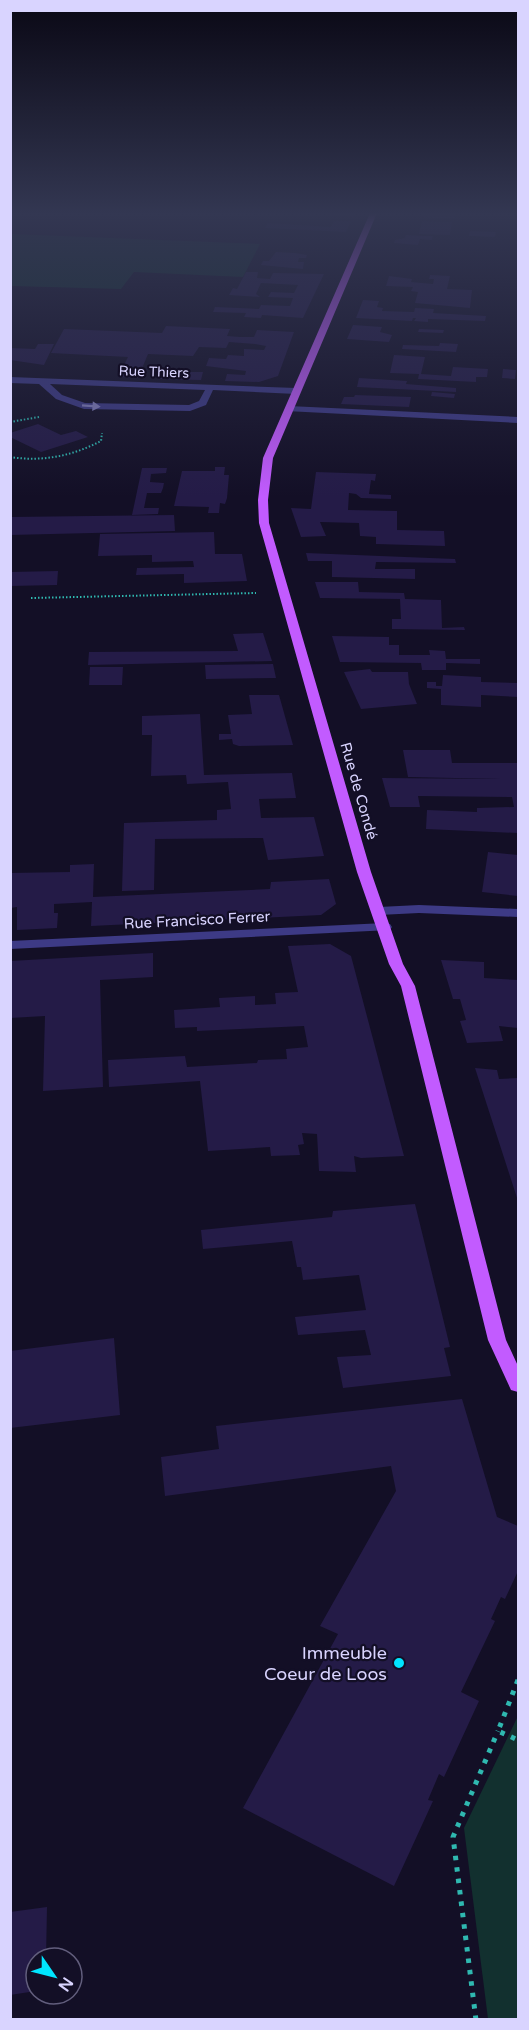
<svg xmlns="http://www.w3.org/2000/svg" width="529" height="2030" font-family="'Varela Round',sans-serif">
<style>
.green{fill:#12302f}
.building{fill:#241b47}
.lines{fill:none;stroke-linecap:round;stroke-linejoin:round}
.path-far1{stroke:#2fb8b0;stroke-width:2;stroke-dasharray:1.5 2;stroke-linecap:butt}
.path{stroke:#2fb8b0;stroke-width:5;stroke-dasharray:4.5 7;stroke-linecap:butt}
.minor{fill:#3d3a85;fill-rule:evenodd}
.major{fill:#c25bff;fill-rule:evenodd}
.oneway{fill:#837fbc}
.poi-dot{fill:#00e5ff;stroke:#130f26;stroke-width:2}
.labels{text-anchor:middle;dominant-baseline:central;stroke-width:4.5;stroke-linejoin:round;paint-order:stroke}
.far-street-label{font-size:14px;fill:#d9d4ff;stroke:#130f26}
.street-label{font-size:15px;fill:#d9d4ff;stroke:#130f26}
.near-poi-label{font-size:18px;fill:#d9d4ff;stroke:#130f26;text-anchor:end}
</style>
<rect width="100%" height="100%" fill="#130f26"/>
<g class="green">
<path d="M11,234L260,244L243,277L134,272L121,289L11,286Z"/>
<path d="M518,1716V2019H488L464,1828Z"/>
</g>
<g class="building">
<path d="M319,213H354L353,217Z"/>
<path d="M424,213H456L455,219L423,217Z"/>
<path d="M334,221H351L346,232L265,228L268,223L331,227Z"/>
<path d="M422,221L452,222L450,235L419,234Z"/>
<path d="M470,231L496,232L495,237L469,236Z"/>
<path d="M406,235L424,236H433L432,240L420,239L418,245L394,243L395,240L405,238Z"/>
<path d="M276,252L295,253L307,255L306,258H299L298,262H304L303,269L261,265L263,261H269Z"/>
<path d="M246,272H258L257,278L270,279L273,273L324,274L303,318L262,315L261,318L244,317L246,313L213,312L215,307L259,309L261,305L290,306L293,298L268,297L271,292L294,293L298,285L261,283L256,294L260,297L229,295L233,288L237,289Z"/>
<path d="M430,275L450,276L447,289L472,290L470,308L415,303L418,292L411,291L413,287L386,286L389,276L412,279L411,282L433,284L434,279H429Z"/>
<path d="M363,300L379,301L377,307L383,308L382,311L414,312L415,308L434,309L433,313L486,316L485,321L428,319V322L414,321L416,318H413L412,321L356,318Z"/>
<path d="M353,325L382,327L380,332L392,335L389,342L347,339Z"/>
<path d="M166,326L230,329L227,336L240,337H254L257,330L294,332L278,376L259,382L225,381L227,374L245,375L246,371L206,366L209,358L226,359L228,355L244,356V349L264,350L266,346L255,344L229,342L226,348L199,347L193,356L148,354L138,378L118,377L128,357L51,353L64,329L162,333Z"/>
<path d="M419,329L444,330L443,333L418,332Z"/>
<path d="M440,343L458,344L456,352L402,349L403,345L439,346Z"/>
<path d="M38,344H54L44,365L10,360V348L35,349Z"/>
<path d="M394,355L425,357L421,374L451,376L453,367L488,369L487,377H476V382L418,379L419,374L390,373Z"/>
<path d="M503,369L516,370L515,379L502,378Z"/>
<path d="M163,371L193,372H203L201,380L160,379Z"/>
<path d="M359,378L407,381L406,384L456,388V392L357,387Z"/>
<path d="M432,392L455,394L454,398L431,396Z"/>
<path d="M355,395L411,397L409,407L341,404L344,397H354Z"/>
<path d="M38,424L61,435L76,431L88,437L41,452L10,437V433Z"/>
<path d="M215,467H225L224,475H229L227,498L225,504L220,503L219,513H208L209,507L174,506L182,471H215Z"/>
<path d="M142,468H167L166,473L151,474L150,482L164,483L163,488L161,493H147L144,508H159L158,514L132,515Z"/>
<path d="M316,472L376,474L375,481L371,480L369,494L391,495V499L361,498L356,494L349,493L348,510L397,511V530L444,531L445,546L376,544V537L360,536L359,523L320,522L326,536L301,537L291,508L311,509Z"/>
<path d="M174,515L175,531L10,535L11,517Z"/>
<path d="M214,532L215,554H242L247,581L184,583V574L136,575L137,568L194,567L193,561L152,562V555L98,556L100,534Z"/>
<path d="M306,553L455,559L456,563L376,562L375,569H415V579L332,577V561H308Z"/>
<path d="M58,571L57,585L10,586V572Z"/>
<path d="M315,582H358L359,592L404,593L405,599L441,600L442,628L464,627L465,630L392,629V619H401L400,599L320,598Z"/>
<path d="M263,633L272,661L88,665L89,652L238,651L233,634Z"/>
<path d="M332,636L389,637V645H399V655H430L429,650L445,651L446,659H480V664L446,663V670H422L421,663L340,662Z"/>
<path d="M273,664L276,678L206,679L205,665Z"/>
<path d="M90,667H123L122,685H89Z"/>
<path d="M370,669L372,672H408L409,684L417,704L361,709L344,672Z"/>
<path d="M443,675L481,677V682L518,683V697L481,695V707L441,705V689L427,688V682H436V686H442Z"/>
<path d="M249,695H279L293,745L239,746L233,744L232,739L219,740V734H231L228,715L252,714Z"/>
<path d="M200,714L204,775L292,773L296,798L259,799L261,818L314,817L324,856L268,860L263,838L155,839L154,890L122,891L124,823L217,820V810L231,809L228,782L187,784L186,775L151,776L152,735H142V716Z"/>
<path d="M403,750H450L452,763H518V833L426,829L427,810L477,812V808L514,807L512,797L418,796L420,807H390L382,778L500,779L408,777Z"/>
<path d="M488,852L518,855V896L482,892Z"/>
<path d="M94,864L93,897L270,889L271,882L329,879L336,904L321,915L91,926L92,902L54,904V913H58L57,928L17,930V907L10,908V873L70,872V865Z"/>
<path d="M330,944L351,956L404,1156L361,1158L354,1156L356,1172L319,1171L317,1134L302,1133L304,1144L298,1145L300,1155L271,1156L270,1147L208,1151L200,1081L109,1087L108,1060L185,1056L187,1067L257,1063L258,1060L287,1059L286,1049L308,1047L304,1026L197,1031V1027L175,1028L174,1010L220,1007L219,998L255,996V1005L276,1004L275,993L298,992L288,946Z"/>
<path d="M153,953V977L100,980L103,1087L43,1091L45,1016L10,1018V961Z"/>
<path d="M441,960L484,962V978L518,980V1028L499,1026L503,1041L467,1043L460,1021L466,1020L460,999H453Z"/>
<path d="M475,1068L497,1070L499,1079L518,1078V1201Z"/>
<path d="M415,1204L450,1347L444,1348L451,1376L343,1388L337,1357L371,1355L365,1330L298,1335L295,1317L366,1310L359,1275L303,1280L301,1267H297L292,1241L203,1249L201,1230L332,1217L333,1211Z"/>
<path d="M114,1338L120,1415L10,1428V1351Z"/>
<path d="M462,1399L497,1517L518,1526V1571L505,1599L501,1597L491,1619L495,1621L461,1692L479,1701L444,1777L439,1774L428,1800L433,1801L394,1886L243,1808L338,1634L320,1626L396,1491L391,1466L165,1496L161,1457L219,1449L216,1426Z"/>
<path d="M47,1907L46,1958H36V1991L10,1995V1912Z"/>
</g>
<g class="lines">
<g class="path-far1">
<path d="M10,422L39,417"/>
<path d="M10,457C43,462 72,456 101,441L102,433"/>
<path d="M31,598L256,593"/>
</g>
<g class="path">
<path d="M518,1680L498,1731L518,1740"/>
<path d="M476,2020L453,1837L498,1731"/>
</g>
<g class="minor">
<path d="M10,377L296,388L300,391L296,394L213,390L206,405L190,411L84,409L56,399L39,384L10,383ZM50,384L205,390L199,401L189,405L85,403L62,395Z"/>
<path d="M289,406L518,417V423L286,411L285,409Z"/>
<path d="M419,905L518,909V917L419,913L379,915L372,911L379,907Z"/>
<path d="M385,923L390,924L392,927L390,930L10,949V941Z"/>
</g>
<path class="major" d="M370,213H377L273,458L268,500L269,523L371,872L403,964L415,986L506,1340L518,1366V1392L511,1390L488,1340L401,986L389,964L357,872L259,523L258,500L263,458Z"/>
</g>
<defs><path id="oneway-solid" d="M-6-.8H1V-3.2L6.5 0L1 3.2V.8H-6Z" transform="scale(1.5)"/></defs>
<use class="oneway" href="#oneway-solid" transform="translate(91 406) rotate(4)"/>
<linearGradient id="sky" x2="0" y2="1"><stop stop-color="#0a0815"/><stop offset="0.43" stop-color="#333752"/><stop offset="1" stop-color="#333752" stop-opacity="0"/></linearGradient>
<rect width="529" height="497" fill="url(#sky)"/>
<circle class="poi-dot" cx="399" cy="1663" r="6"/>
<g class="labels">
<g class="far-street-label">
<text transform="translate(154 372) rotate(2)">Rue Thiers</text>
</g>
<g class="street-label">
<text transform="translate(359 791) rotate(74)">Rue de Condé</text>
<text transform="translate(197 920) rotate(-3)">Rue Francisco Ferrer</text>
</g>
<g class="near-poi-label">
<text x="387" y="1653">Immeuble<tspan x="387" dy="21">Coeur de Loos</tspan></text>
</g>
</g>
<rect width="529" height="2030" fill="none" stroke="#d9d4ff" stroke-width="24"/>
<g transform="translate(54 1976) rotate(125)"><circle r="28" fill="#130f26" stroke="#625e7d" stroke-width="1.5"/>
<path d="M0-4.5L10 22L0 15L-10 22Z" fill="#00e5ff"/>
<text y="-9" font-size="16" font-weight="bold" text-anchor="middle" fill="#d9d4ff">N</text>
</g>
</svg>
